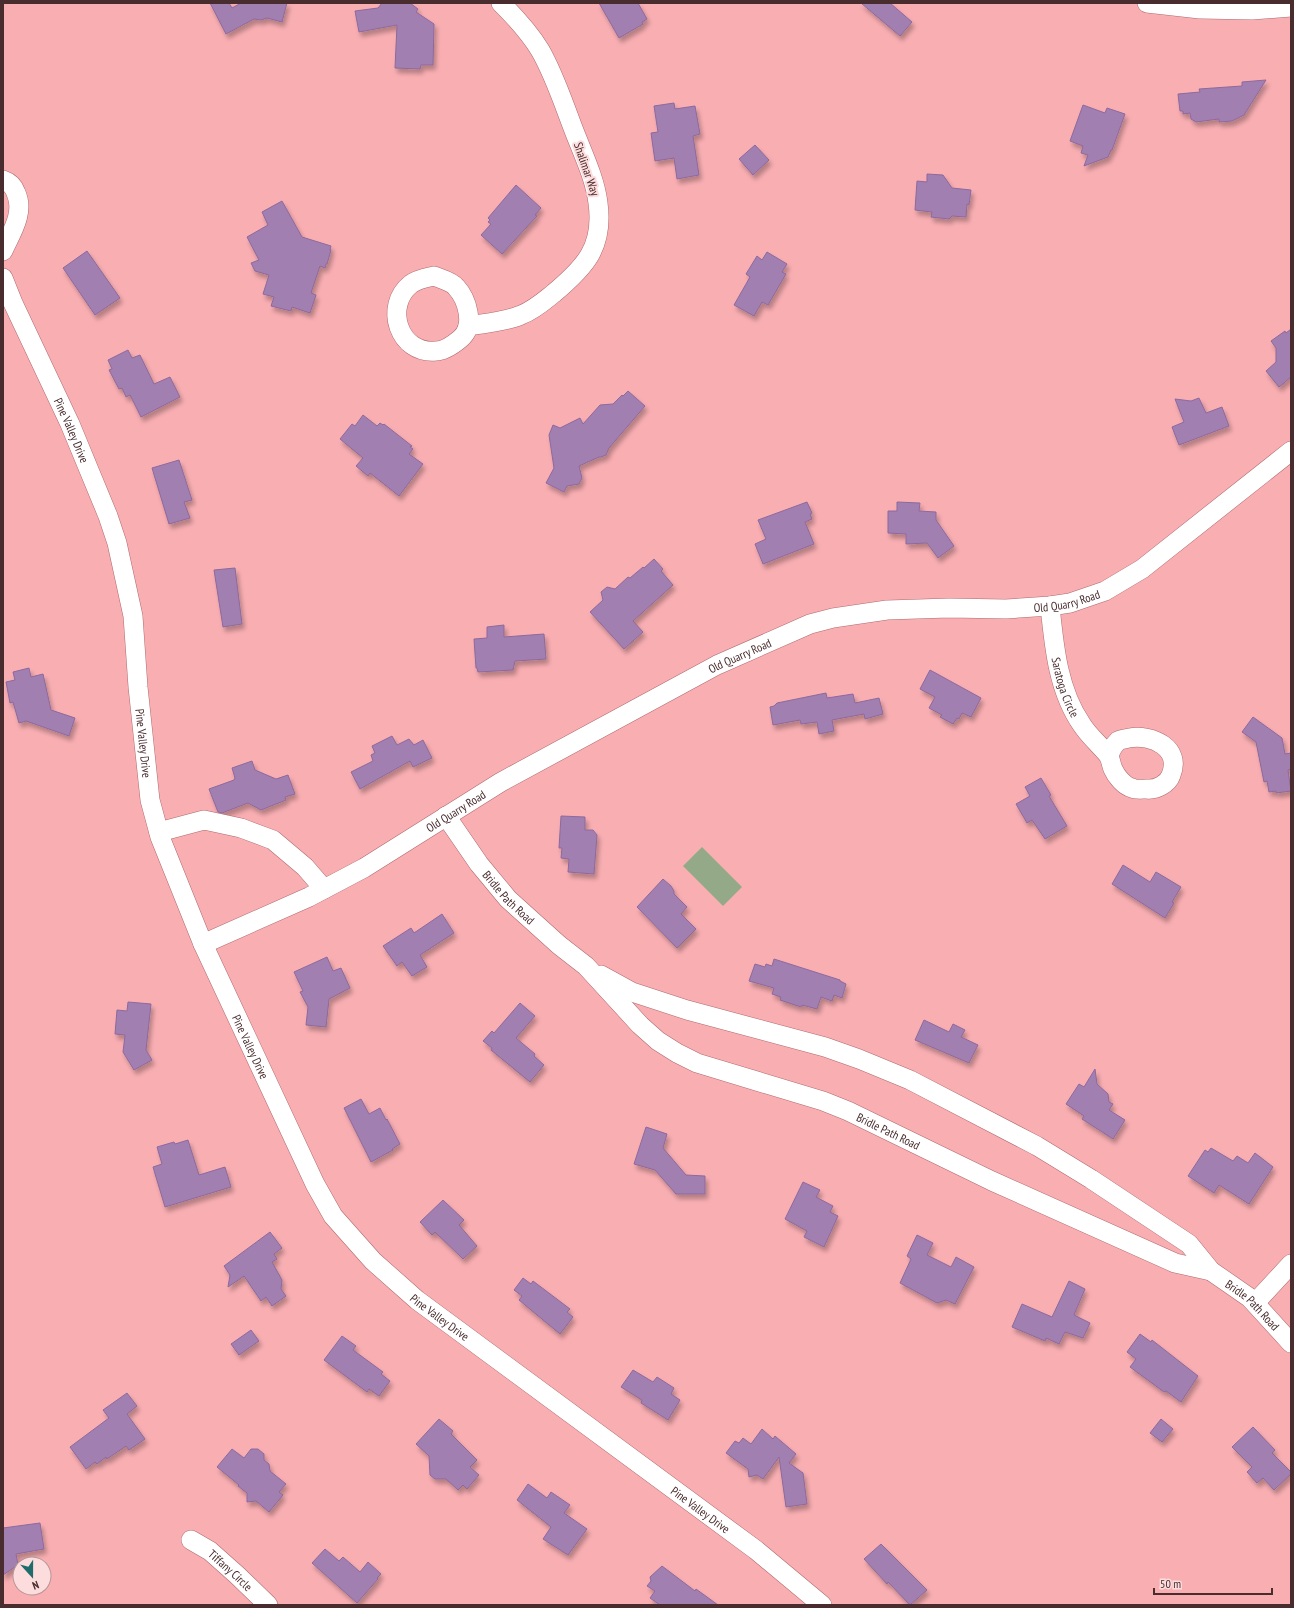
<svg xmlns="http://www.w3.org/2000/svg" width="1294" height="1608" font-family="'PT Sans Narrow',sans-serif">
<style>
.green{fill:#93a988}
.building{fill:#a17fb0;stroke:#8d699d;filter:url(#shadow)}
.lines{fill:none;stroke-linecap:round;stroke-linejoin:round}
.minor-casing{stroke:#ae6a6e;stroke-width:20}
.minor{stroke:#fff;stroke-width:19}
.labels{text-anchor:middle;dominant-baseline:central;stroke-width:4;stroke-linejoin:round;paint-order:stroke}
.street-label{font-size:12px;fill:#492c2e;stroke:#fcdcdd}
</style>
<defs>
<filter id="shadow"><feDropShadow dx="2.5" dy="4.5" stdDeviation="2" flood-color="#0004"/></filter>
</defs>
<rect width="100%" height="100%" fill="#f9aeb2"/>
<path class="green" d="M702,847L742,887L723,906L683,866Z"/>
<g class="building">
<path d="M210,3H229L232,8L241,3H287L282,22L267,18L261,20L254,19L226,34Z"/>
<path d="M382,3H410L418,9L416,12L434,24L433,65H421L420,69L395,68L397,25L359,32L355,11L378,8Z"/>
<path d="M599,3H638L647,19L642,22L643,24L619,38Z"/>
<path d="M861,3H890L912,22L900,36Z"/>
<path d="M1266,80L1244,115L1232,121L1219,122V119L1196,122L1191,119L1190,113L1183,114V111H1180L1178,94L1200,92L1199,89L1242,86V82Z"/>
<path d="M674,103L675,109L695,106L700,134L693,136L699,175L677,179L674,158L655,161L651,133L658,132L654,106Z"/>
<path d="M1083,105L1105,113L1107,108L1125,114L1112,150H1111L1108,157L1084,166L1088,155L1081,153L1083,146L1070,141Z"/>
<path d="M755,145L769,160L753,175L739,159Z"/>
<path d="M927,174L943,175L952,188L971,190L969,205L967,204L966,217L952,216L949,219L931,217L932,212L915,210L917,181L927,182Z"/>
<path d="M516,185L541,208L535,215L537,216L502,254L481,235L491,224L488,222L490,220L488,218Z"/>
<path d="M282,201L302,237L331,246L330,250H331L327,264H326L325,268L320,266L311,293L316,295L310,313L292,307L291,311L271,306L274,297L263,294L269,275L255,271L251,263L259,260L247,237L268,225L262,212Z"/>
<path d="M87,251L120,298L95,315L63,268Z"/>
<path d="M767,252L787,264L782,272L786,274L768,305L762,302L754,316L734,305L750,277L746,274L757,256L762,260Z"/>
<path d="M1291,329V377L1279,387L1266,371L1276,362V348L1271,341L1285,331L1286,333Z"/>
<path d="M128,350L132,358L140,355L154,384L170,377L180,397L141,417L130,395L126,397L122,388L119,389L109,370L112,369L108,360Z"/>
<path d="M628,391L645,406L609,448L606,455L601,457H599L579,466L582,478L579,484L567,486L564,492L546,483L554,468L549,435L553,425L560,428L580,418L583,424L600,405L613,404L622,395L623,396Z"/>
<path d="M1199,398L1206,413L1222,407L1229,426L1179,445L1172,427L1184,422L1175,399L1191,401Z"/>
<path d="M363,415L377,426L380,423L383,425L384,424L412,446L410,447L413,449L409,454L423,464L399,496L370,473L368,476L356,466L363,458L340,439L352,424L355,426Z"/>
<path d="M179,460L192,500L184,502L190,518L169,524L152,468Z"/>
<path d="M807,502L812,513L810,514L812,519L805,522L814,544L763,564L755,544L766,539L758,520Z"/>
<path d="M897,502L920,503L919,511L936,512V520L954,546L938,558L927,543L906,544V534L888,533V511H897Z"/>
<path d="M654,559L663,569L661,571L673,585L633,621L643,632L624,649L590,612L603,600L601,592L607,587L615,589L628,577L630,578L643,567L644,568Z"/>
<path d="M235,568L242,624L223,627L214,570Z"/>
<path d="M504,625V637L544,634L546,659L515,661L513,670L478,672L477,668H476L474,639L487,638V627Z"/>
<path d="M29,668L31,677L43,674L51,710L75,718L69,736L26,721L19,723L13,702L10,703L6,682L15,680L13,672Z"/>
<path d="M930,670L981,698L971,717L962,713L959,719L957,718L953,724L940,717L942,715L929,708L935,697L920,689Z"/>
<path d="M826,693L827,698L853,694L855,703L879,698L883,714L865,719L864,714L832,720L834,731L819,734L817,722L801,724L800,720L773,725L770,707L774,706L777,703Z"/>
<path d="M1253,717L1282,738L1285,754L1291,753V769L1288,770L1291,791L1276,793V791L1269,792L1267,781L1264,782L1256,742L1242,732Z"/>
<path d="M392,736L397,745L409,739L414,745L423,740L432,758L413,767L410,761L360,789L351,772L373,761L371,755L375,753L372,746Z"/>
<path d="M252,761L255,770L276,779L288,775L295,794L285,797L286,800L261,810L248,803L222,813L218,812L209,789L234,780L235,778L232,768Z"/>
<path d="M1041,778L1051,795L1049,796L1067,826L1045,839L1032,820L1027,823L1016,804L1030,796L1025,787Z"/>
<path d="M561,816L585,817V830H593L597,835L594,874L568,872L569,859L561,858L562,848H559Z"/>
<path d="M1123,865L1150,882L1156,872L1181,887L1172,902L1174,903L1165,918L1112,884Z"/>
<path d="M663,879L671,886L674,891V894L687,907L681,914L696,929L677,948L637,907Z"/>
<path d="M442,914L454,933L420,955L427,967L412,976L402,962L397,966L383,946L411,928L414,933Z"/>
<path d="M327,957L333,971L341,968L350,988L329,999L326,1027L306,1025L308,1007L300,992L303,991L294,972Z"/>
<path d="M774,959L840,980V981L846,984L842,998L834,995L832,1001L821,997L817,1009L802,1005L801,1007L780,1000L781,997L772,994L774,988L749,981L755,964L765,967L766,964L772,966Z"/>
<path d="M128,1002L151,1004L146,1050L152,1060L134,1070L123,1052L125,1035L115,1034L117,1010L127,1011Z"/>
<path d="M520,1003L535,1016L516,1038L535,1054L534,1056L544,1065L530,1082L491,1050L492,1048L483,1041L492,1031L494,1033Z"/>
<path d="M924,1020L949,1032L953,1024L965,1030L961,1037L978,1045L969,1063L915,1040Z"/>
<path d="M1095,1069L1097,1084L1108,1094L1109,1102L1113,1104L1109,1110L1125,1120L1113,1139L1082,1119L1084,1116L1066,1104L1079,1084L1084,1087Z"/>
<path d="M361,1099L369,1114L380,1108L386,1120L387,1119L400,1144L392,1149L393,1150L371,1162L344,1108Z"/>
<path d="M646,1127L667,1134L663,1148L686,1175L705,1176V1194H676L655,1170L634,1164Z"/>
<path d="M188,1140L199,1175L225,1167L231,1187L165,1207L153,1167L162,1164L157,1147L174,1142L175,1144Z"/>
<path d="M1211,1148L1233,1161L1237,1156L1248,1163L1255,1153L1273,1167L1249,1204L1219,1185L1214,1193L1188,1176L1205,1150L1208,1152Z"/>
<path d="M803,1182L820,1190L816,1197L833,1206L830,1212L838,1216L824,1247L804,1237L807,1231L785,1219Z"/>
<path d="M443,1200L464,1220L459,1225L477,1246L463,1259L435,1232L432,1235L420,1222Z"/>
<path d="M270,1232L282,1248L274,1254L277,1259L272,1262L282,1280L281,1289L286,1296L272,1306L266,1297L261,1301L244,1276L228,1287L230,1275L224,1266Z"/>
<path d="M917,1235L933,1243L927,1255L951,1267L956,1257L974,1267L955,1304L946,1300L937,1303L900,1283L911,1259L907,1256Z"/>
<path d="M523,1278L531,1284L533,1281L570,1309L567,1312L573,1317L560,1334L519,1300L522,1296L514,1290Z"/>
<path d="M1069,1281L1085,1289L1074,1315L1090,1323L1083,1338L1065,1332L1059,1344L1046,1338L1045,1341L1012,1327L1022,1304L1052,1317Z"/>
<path d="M251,1330L259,1341L239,1355L231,1344Z"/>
<path d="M1140,1334L1151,1342L1152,1340L1198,1376L1181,1402L1166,1391L1164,1392L1130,1367L1136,1359L1127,1352Z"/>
<path d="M342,1336L356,1346L353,1350L383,1372L381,1374L390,1381L379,1396L369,1389L367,1392L324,1360Z"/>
<path d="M633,1370L653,1382L657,1377L674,1388L671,1394L680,1400L668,1420L641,1403L642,1400L621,1387Z"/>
<path d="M127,1393L137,1406L127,1414L145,1439L129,1450L126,1446L107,1459L106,1457L97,1464L95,1462L86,1469L70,1447L109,1418L103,1410Z"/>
<path d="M439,1419L453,1431L451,1434L477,1460L470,1467L479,1475L467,1489L463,1485L458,1490L446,1479H435L430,1475L429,1456L416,1444Z"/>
<path d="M1161,1419L1173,1429L1162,1442L1150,1433Z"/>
<path d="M1253,1427L1275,1450L1272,1453L1291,1472V1474L1274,1490L1263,1478L1257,1483L1247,1472L1252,1467L1232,1447Z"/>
<path d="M762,1429L773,1439L775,1436L796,1454L789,1463L803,1473L807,1504L786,1507L779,1457L763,1479L757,1475L749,1477L748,1469L726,1453L735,1441L739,1443L743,1438L751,1444Z"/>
<path d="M232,1449L244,1458L251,1449H258L264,1454V1460L269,1464L270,1471L286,1484L279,1492L283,1495L269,1512L256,1501L247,1502V1493L238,1486L239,1485L217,1467Z"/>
<path d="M528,1484L547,1498L551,1492L570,1505L564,1513L587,1529L568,1555L543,1539L551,1527L517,1500Z"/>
<path d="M40,1523L44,1549L16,1554L18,1565L3,1575V1528Z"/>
<path d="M881,1544L927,1590L910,1605L888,1582L887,1584L864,1559Z"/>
<path d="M325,1549L339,1561L343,1557L360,1572L368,1562L381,1574L377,1578L378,1579L357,1603L312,1563Z"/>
<path d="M662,1566L695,1591L696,1589L718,1605H660L650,1598L655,1591L647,1586L651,1581L650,1577Z"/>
</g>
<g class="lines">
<g class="minor-casing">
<g id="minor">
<path d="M1147,3L1200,9L1252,10L1291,7"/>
<path d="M3,180C9,182 14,187 16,193C25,213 11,233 3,251"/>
<path d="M434,276C441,279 451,281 456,287C467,299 476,326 460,339C454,344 444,351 436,351C399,355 383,306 411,284C418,279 426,278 434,276Z"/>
<path id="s1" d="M3,278L13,303L70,424L108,516L117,543L133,616L138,687L150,800L160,837L203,944L315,1184L333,1216L373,1261L417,1300L756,1550L822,1605"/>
<path d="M468,326C486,323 505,322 521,315C534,310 544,301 554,293C585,267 604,247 598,203C595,178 582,152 573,128C563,102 554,74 540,50C529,32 516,18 501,3"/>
<path id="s2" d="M1050,606C1054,646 1058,691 1082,725C1089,736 1100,745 1108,755C1111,759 1111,765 1113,769C1116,776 1124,786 1132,788C1136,790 1142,789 1147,789C1156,790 1168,784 1171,775C1182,748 1152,734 1129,738C1126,739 1121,739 1118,741C1113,746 1110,750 1109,757"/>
<path id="s3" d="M446,816L479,864L508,899L559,945L586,966L640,1025L658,1041L677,1053L697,1063L823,1101L848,1111L992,1181L1175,1263L1211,1271"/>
<path d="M159,832L204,820L241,828L273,840L305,867L324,889"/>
<path id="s4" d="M203,944L309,897L364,868L501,782L717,665L810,624L833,618L887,610L949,608L1006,609L1050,606L1070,603L1105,591L1142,569L1291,451"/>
<path id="s5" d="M601,975L632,992L687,1010L825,1047L859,1059L910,1080L1037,1146L1091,1179L1189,1244L1211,1271L1250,1298L1291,1343"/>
<path d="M1255,1303L1291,1264"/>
<path id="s6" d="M191,1540L210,1551L237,1575L268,1605"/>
</g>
</g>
<use href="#minor" class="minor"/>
</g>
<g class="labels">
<g class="street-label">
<text transform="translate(587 169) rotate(71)">Shalimar Way</text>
<text stroke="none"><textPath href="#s1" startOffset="167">Pine Valley Drive</textPath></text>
<text stroke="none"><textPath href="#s4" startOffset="946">Old Quarry Road</textPath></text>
<text stroke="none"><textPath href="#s4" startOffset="610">Old Quarry Road</textPath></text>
<text stroke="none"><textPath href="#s2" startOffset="83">Saratoga Circle</textPath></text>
<text stroke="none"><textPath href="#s1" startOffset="491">Pine Valley Drive</textPath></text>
<text stroke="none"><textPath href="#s4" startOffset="286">Old Quarry Road</textPath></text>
<text stroke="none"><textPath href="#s3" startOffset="103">Bridle Path Road</textPath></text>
<text stroke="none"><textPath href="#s1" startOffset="815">Pine Valley Drive</textPath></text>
<text stroke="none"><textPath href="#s3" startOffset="559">Bridle Path Road</textPath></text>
<text stroke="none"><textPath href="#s5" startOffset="740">Bridle Path Road</textPath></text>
<text stroke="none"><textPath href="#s1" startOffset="1151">Pine Valley Drive</textPath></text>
<text stroke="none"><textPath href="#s1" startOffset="1475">Pine Valley Drive</textPath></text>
<text stroke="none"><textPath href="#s6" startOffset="50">Tiffany Circle</textPath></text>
</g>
</g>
<rect width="1294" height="1608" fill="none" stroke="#492c2e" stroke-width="8"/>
<g transform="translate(32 1576) rotate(159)"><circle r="19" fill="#fcdcdd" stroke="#b49697"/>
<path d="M0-3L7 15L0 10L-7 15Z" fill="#206c6c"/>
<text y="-6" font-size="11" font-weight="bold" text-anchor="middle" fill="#492c2e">N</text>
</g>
<path d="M1154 1588v6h118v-6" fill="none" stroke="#492c2e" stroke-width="2"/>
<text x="1160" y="1588" font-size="12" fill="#492c2e" stroke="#fcdcdd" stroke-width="3" paint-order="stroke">50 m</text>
</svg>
